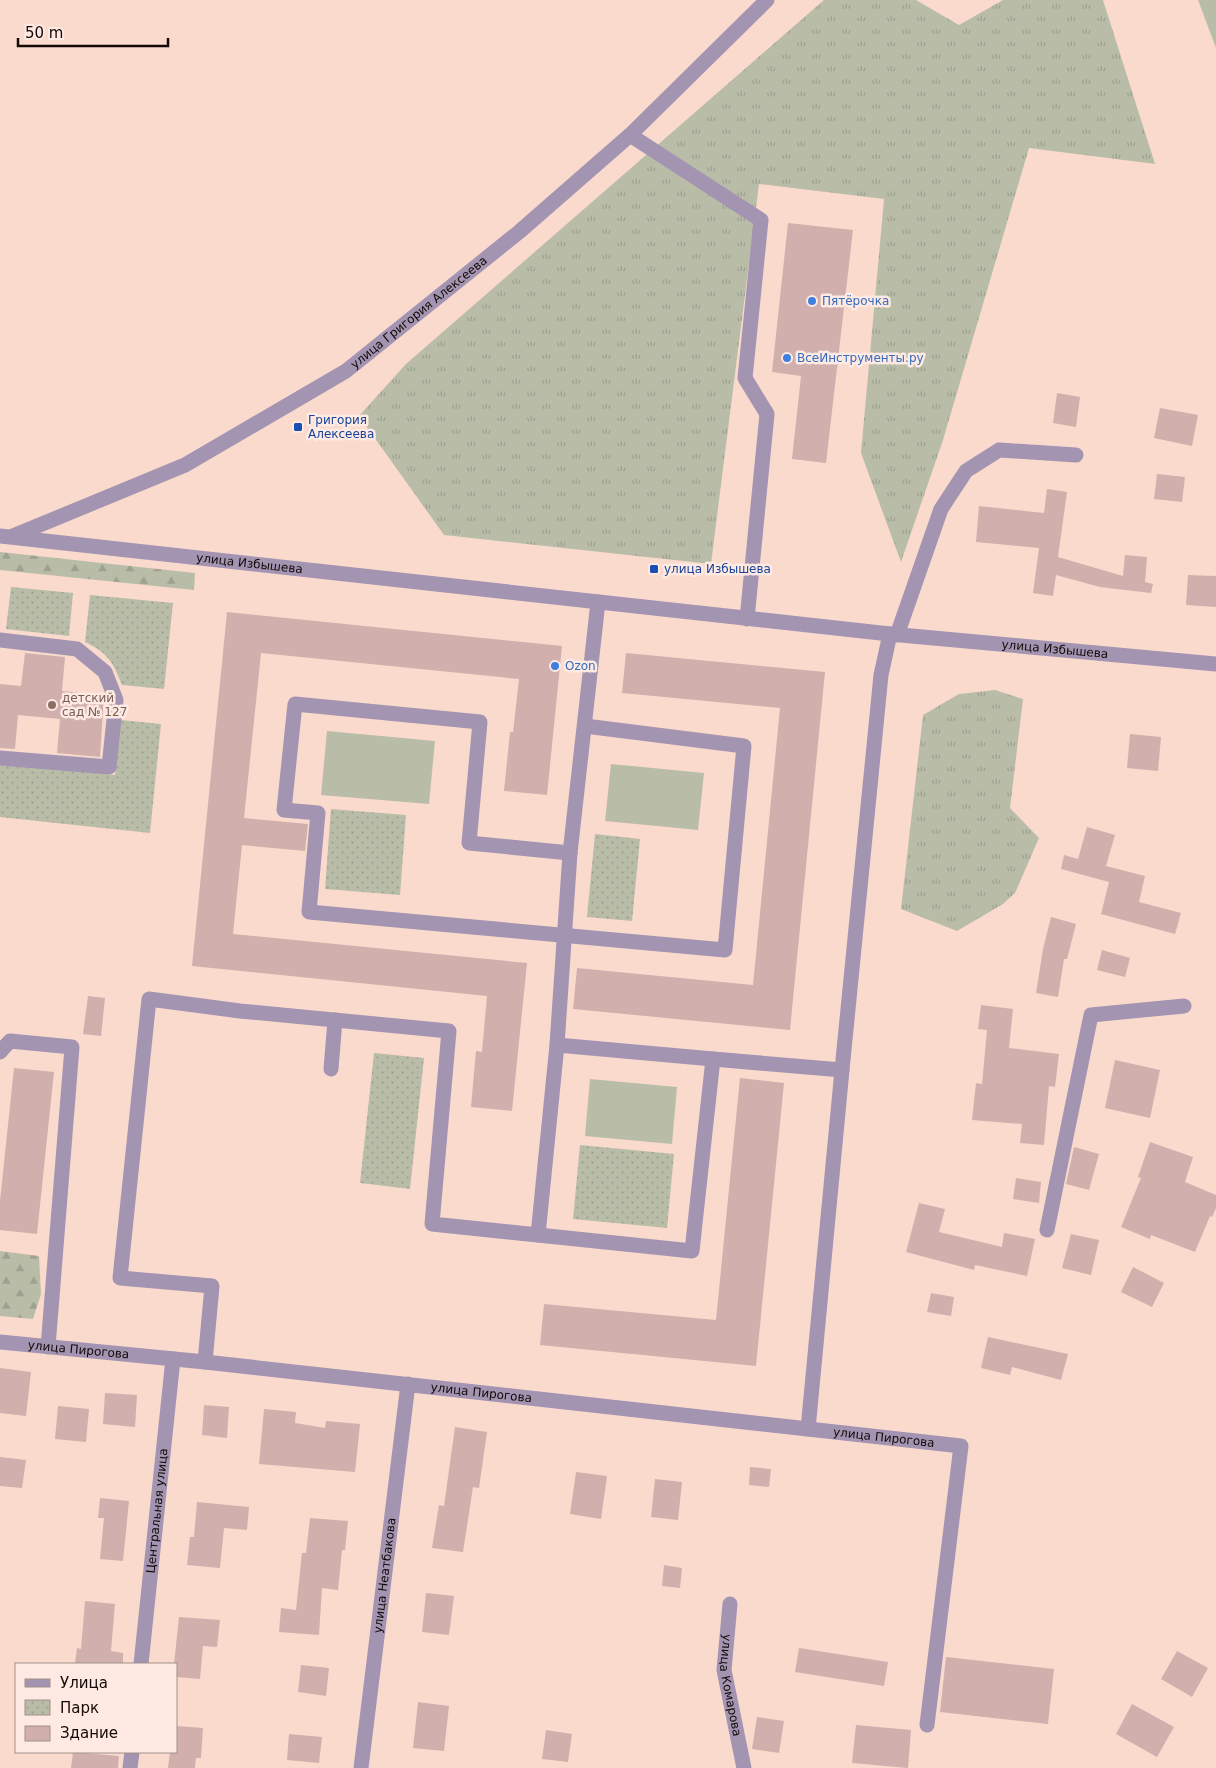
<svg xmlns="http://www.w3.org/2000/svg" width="1216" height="1768" font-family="'DejaVu Sans',sans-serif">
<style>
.grass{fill:url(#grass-tufts)}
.forest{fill:url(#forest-firs)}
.park{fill:url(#park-dots)}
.garden{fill:#b9bda8}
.building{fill:#d1afad}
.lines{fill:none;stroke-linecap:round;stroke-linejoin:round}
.minor{stroke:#a394b2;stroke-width:15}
.shop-dot{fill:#3f7fe0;stroke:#feeae2;stroke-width:2}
.transit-dot{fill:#1a4fb4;stroke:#feeae2;stroke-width:2}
.education-dot{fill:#8d6e63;stroke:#feeae2;stroke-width:2}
.labels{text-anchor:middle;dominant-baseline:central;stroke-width:5;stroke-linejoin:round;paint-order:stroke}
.shop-label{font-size:12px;fill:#366cbe;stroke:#feeae2;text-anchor:start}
.street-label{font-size:12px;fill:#130906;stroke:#feeae2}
.transit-label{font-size:12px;fill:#164399;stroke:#feeae2;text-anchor:start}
.education-label{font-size:12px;fill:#785e54;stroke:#feeae2;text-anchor:start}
</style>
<defs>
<pattern id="grass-tufts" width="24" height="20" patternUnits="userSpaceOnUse" patternTransform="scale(1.25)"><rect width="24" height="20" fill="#b9bda8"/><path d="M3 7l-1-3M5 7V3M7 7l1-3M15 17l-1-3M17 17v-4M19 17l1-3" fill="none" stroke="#9ea18f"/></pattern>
<pattern id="forest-firs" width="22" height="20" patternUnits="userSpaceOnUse" patternTransform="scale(1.25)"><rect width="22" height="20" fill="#b9bda8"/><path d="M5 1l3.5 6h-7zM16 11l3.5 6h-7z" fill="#9ea18f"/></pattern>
<pattern id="park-dots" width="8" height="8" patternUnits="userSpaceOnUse" patternTransform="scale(1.25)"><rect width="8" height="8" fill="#b9bda8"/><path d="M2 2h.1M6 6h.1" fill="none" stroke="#9ea18f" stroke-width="1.8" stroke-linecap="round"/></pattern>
</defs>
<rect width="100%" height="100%" fill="#fadacd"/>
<g class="grass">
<path d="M824,0H916L959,25L1003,0H1103L1155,164L1029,148L943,440L901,562L861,453L884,199L759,184L711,564L444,535L359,416L406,364Z"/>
<path d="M995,690L1023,699L1010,808L1039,838L1015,893L1003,904L957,931L901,909L923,715L959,694Z"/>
</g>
<g class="forest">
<path d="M0,552L195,573L194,590L0,570Z"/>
<path d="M0,1251L39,1256L41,1294L33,1319L0,1316Z"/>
</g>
<g class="park">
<path d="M11,587L73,593L69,636L6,629Z"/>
<path d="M90,595L173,603L164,689L122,685C113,662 108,653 85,642Z"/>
<path d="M121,720L161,724L150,833L0,817V763L115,775Z"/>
<path d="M331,809L406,815L400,895L325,889Z"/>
<path d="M595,834L640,839L632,921L587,917Z"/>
<path d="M374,1053L424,1058L410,1189L360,1183Z"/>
<path d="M580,1145L674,1154L667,1228L573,1219Z"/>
</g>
<g class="garden">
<path d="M1198,0H1216V48Z"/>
<path d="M327,731L435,741L429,804L321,795Z"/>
<path d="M611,764L704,773L698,830L605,821Z"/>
<path d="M590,1079L677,1087L672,1144L585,1136Z"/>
</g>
<g class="building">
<path d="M788,223L853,230L826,463L792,459L801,376L772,372Z"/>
<path d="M1057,393L1080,397L1076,427L1053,423Z"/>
<path d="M1160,408L1198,415L1192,446L1154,438Z"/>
<path d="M1157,474L1185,477L1182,502L1154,499Z"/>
<path d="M1047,489L1067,492L1058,557L1123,576L1125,555L1147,557L1145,582L1153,584L1151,593L1100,587L1056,575L1053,596L1033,593L1039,548L976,542L979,506L1044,513Z"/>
<path d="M1188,575L1216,576V607L1186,605Z"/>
<path d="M227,612L562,646L547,795L504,791L510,732H513L519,679L261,653L244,818L308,824L305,851L242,845L233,934L527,963L512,1111L471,1107L476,1051L482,1052L487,996L192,966Z"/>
<path d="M25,653L65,657L62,691L104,695L100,757L57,753L60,719L18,715L15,749L0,748V684L21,686Z"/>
<path d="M626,653L825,672L790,1030L573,1009L577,968L753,985L780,708L622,693Z"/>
<path d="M1130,734L1161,737L1158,771L1127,768Z"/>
<path d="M1087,827L1115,835L1106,866L1145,876L1139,902L1181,913L1175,934L1101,914L1109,882L1061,869L1064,855L1078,859Z"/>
<path d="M1051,917L1076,924L1067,959H1064L1058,997L1036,993L1043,949Z"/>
<path d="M1102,950L1130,958L1125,977L1097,970Z"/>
<path d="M88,996L105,998L101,1036L83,1034Z"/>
<path d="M981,1005L1013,1009L1009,1048L1059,1054L1055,1087L1049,1086L1044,1145L1020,1143L1022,1124L972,1120L976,1083L982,1084L987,1030L978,1029Z"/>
<path d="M1115,1060L1160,1070L1150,1118L1105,1108Z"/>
<path d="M14,1068L54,1072L37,1234L0,1230V1201Z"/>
<path d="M740,1078L784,1083L756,1366L540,1345L544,1304L716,1320Z"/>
<path d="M1150,1142L1193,1157L1185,1182L1216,1195V1208L1212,1217L1210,1216L1195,1252L1151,1235L1150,1239L1121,1227L1141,1178L1138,1177Z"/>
<path d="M1074,1147L1099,1154L1089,1190L1066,1184Z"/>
<path d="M1016,1178L1041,1182L1039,1203L1013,1199Z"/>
<path d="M919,1203L945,1209L939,1232L1002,1247L1004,1233L1035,1239L1027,1276L975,1265L974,1270L906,1252Z"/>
<path d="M1071,1234L1099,1240L1091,1275L1062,1268Z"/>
<path d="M1133,1267L1164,1283L1152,1307L1121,1292Z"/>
<path d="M931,1293L954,1297L951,1316L927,1312Z"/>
<path d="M988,1337L1068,1354L1061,1380L1012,1367L1010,1375L981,1368Z"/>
<path d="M0,1368L31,1372L26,1416L0,1413Z"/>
<path d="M105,1393L137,1395L135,1427L103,1424Z"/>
<path d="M204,1405L229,1407L227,1438L202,1435Z"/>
<path d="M58,1406L89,1409L86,1442L55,1439Z"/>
<path d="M264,1409L296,1412L295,1423L325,1428L326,1421L360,1424L355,1472L259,1464Z"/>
<path d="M455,1427L487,1432L479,1488L473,1487L463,1552L432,1548L439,1505L444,1506Z"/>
<path d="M0,1457L26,1460L22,1488L0,1486Z"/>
<path d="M750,1467L771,1469L769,1487L749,1485Z"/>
<path d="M576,1472L607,1476L601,1519L570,1514Z"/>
<path d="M655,1479L682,1482L678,1520L651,1517Z"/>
<path d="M100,1498L129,1501L123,1561L100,1559L104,1518H98Z"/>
<path d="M197,1502L249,1507L247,1530L224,1528L220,1568L187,1565L190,1537H194Z"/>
<path d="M310,1518L348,1521L345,1550H342L338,1590L322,1588L319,1635L279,1632L281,1608L296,1610L302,1553H306Z"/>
<path d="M664,1565L682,1568L680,1588L662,1586Z"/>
<path d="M426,1593L454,1596L449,1635L422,1632Z"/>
<path d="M85,1601L115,1604L111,1651L123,1653V1664H75L77,1648L81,1649Z"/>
<path d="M179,1617L220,1620L217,1647L203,1646L200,1679L176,1677V1664H174Z"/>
<path d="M799,1648L888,1662L884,1686L795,1672Z"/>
<path d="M1177,1651L1208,1668L1192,1697L1161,1679Z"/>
<path d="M946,1657L1054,1669L1048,1724L940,1712Z"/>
<path d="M301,1665L329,1668L326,1696L298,1692Z"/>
<path d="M418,1702L449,1706L444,1751L413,1748Z"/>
<path d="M1132,1704L1174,1727L1157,1757L1116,1734Z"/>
<path d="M757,1717L784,1721L779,1753L752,1749Z"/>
<path d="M856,1725L911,1730L908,1768L852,1763Z"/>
<path d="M176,1726L203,1728L201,1758H196L195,1768H168L170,1752H176Z"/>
<path d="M546,1730L572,1734L568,1762L542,1759Z"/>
<path d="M289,1734L322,1737L319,1763L287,1760Z"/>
<path d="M73,1752L119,1756L118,1768H71Z"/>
</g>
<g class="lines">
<g class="minor">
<path d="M630,135L761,220L745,378L767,414L747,619"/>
<path id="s1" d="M0,536L890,634L1216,664"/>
<path id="s2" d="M13,536L185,465L346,371L519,232L630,135L767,0"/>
<path d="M897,635L941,509L966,471L999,450L1076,455"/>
<path d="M0,640L77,649L105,672L116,700L109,767L0,758"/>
<path d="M570,853L469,843L480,722L295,704L284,810L318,813L309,912L725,950L744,746L585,726"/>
<path d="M557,1045L713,1059"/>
<path d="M0,1052L10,1041L72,1047L48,1347"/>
<path d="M331,1069L335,1020"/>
<path d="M842,1070L881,675L890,634"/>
<path d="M1047,1230L1091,1015L1184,1006"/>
<path d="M538,1235L692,1251L713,1059L842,1070L808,1429"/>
<path id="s3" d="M0,1342L205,1362L961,1446L927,1725"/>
<path d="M205,1362L212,1286L120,1278L149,999L240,1011L449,1031L432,1224L538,1235L557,1045L570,853L598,602"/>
<path id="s4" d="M730,1604L724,1670L744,1768"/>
<path id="s5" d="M141,1664L173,1359"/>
<path d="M130,1768L132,1752"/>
<path id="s6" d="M361,1768L408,1384"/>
</g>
</g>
<g class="shop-dot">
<circle cx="812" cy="301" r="5"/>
<circle cx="787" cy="358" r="5"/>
<circle cx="555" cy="666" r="5"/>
</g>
<g class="transit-dot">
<rect x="293" y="422" width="10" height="10" rx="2.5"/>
<rect x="649" y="564" width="10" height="10" rx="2.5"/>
</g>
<circle class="education-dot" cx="52" cy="705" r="5"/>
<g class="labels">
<g class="shop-label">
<text x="822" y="301">Пятёрочка</text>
<text x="797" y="358">ВсеИнструменты.ру</text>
<text x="565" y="666">Ozon</text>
</g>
<g class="street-label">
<text stroke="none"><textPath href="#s2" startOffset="466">улица Григория Алексеева</textPath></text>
<text stroke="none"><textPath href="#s1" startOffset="251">улица Избышева</textPath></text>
<text stroke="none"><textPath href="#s1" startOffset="1061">улица Избышева</textPath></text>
<text stroke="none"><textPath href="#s3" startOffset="79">улица Пирогова</textPath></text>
<text stroke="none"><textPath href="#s3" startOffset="484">улица Пирогова</textPath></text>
<text stroke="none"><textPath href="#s3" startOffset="889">улица Пирогова</textPath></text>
<text stroke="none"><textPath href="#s5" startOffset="154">Центральная улица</textPath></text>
<text stroke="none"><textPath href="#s6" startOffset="194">улица Неатбакова</textPath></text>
<text stroke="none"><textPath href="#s4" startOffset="82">улица Комарова</textPath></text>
</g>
<g class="transit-label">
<text x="308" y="420">Григория<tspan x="308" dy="14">Алексеева</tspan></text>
<text x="664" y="569">улица Избышева</text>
</g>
<g class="education-label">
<text x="62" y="698">детский<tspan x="62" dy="14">сад № 127</tspan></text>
</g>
</g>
<rect x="15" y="1663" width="162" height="90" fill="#feeae2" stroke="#a0908a"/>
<rect x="25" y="1679" width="25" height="8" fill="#a394b2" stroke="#a0908a"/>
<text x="60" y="1688" font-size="15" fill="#130906">Улица</text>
<rect x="25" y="1700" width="25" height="15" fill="url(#park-dots)" stroke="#a0908a"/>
<text x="60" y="1713" font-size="15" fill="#130906">Парк</text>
<rect x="25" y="1726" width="25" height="15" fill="#d1afad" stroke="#a0908a"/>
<text x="60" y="1738" font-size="15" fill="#130906">Здание</text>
<path d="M18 38v8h150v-8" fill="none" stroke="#130906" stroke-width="2.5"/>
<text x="25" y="38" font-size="15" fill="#130906" stroke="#feeae2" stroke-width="4" paint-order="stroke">50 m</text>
</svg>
